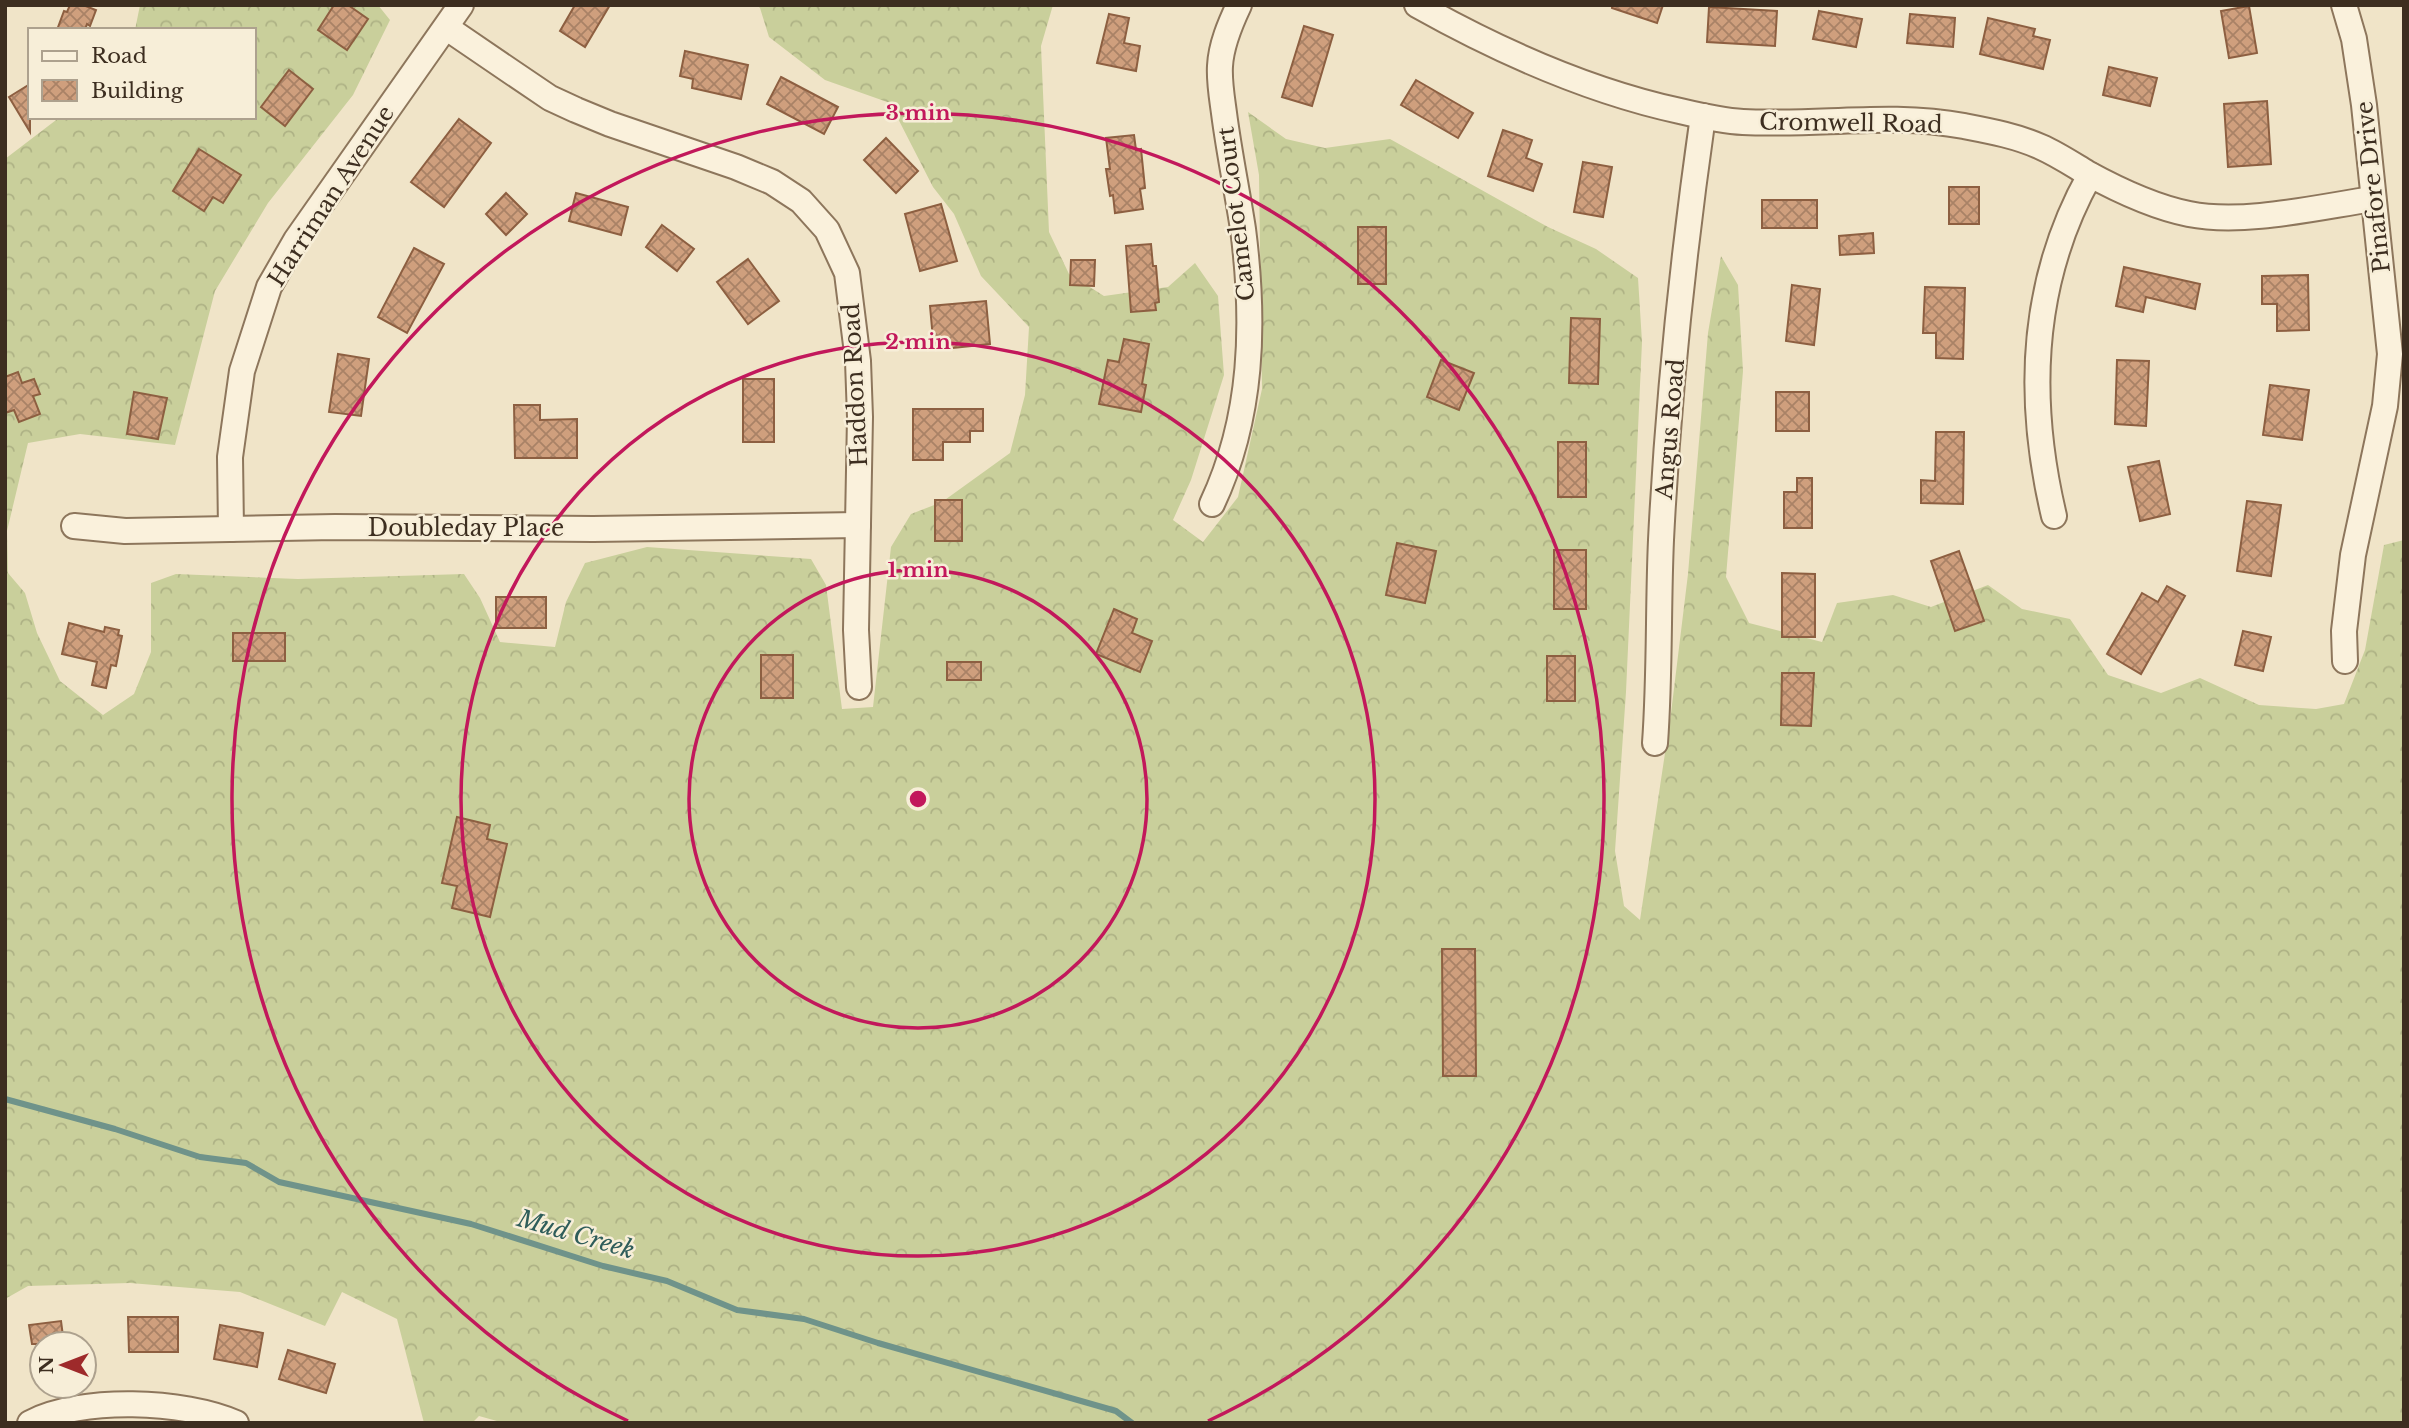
<svg xmlns="http://www.w3.org/2000/svg" width="2409" height="1428" font-family="'Libre Baskerville',serif">
<style>
.forest{fill:url(#forest-crowns)}
.lines{fill:none;stroke-linecap:round;stroke-linejoin:round}
.stream{stroke:#6f938a;stroke-width:6}
.building{fill:url(#building-cross-hatch);stroke:#8d5f41;stroke-width:2}
.minor-casing{stroke:#8d765c;stroke-width:28}
.minor{stroke:#faf1dc;stroke-width:24}
.ring{fill:none;stroke:#c2185b;stroke-width:3.5}
.labels{text-anchor:middle;dominant-baseline:central;stroke-width:5;stroke-linejoin:round;paint-order:stroke}
.street-label{font-size:23px;fill:#3d2e20;stroke:#f7eed8}
.water-label{font-size:24px;font-style:italic;fill:#2f5d5a;stroke:#f7eed8}
.centre{fill:#c2185b;stroke:#f7eed8;stroke-width:3.5}
.ring-label{font-size:21px;text-anchor:middle;font-weight:bold;fill:#c2185b;stroke:#f7eed8;stroke-width:5;stroke-linejoin:round;paint-order:stroke}
</style>
<defs>
<pattern id="forest-crowns" width="20" height="18" patternUnits="userSpaceOnUse" patternTransform="scale(1.75)"><rect width="20" height="18" fill="#c9cf9b"/><path d="M2 6a3 3 0 1 1 6 0M12 15a3 3 0 1 1 6 0" fill="none" stroke="#aeb285"/></pattern>
<pattern id="building-cross-hatch" width="8" height="8" patternUnits="userSpaceOnUse" patternTransform="scale(1.75)"><rect width="8" height="8" fill="#cf9f7d"/><path d="M0 0l8 8M0 8l8-8" fill="none" stroke="#a98266"/></pattern>
</defs>
<rect width="100%" height="100%" fill="#f0e4c8"/>
<path class="forest" d="M140,5H378L390,20L353,95L268,203L215,291L175,445L80,434L28,443L7,531L8,573L25,593L37,633L60,681L103,715L134,694L151,652V583L176,574L298,579L464,574L480,598L500,642L555,647L566,602L585,563L647,547L811,559L826,585L842,709L873,707L891,547L911,514L942,502L1010,453L1025,395L1029,327L981,276L954,214L933,187L890,103L825,80L769,37L760,8L757,5H1053L1041,46L1049,232L1069,274L1104,296L1168,287L1195,263L1218,296L1224,375L1191,480L1173,520L1203,542L1238,497L1262,389L1259,175L1248,112L1286,139L1325,148L1390,139L1548,227L1596,249L1638,278L1642,342L1626,692L1615,851L1624,906L1640,920L1671,713L1688,574L1708,333L1721,256L1738,285L1743,371L1726,577L1749,623L1822,642L1837,603L1893,595L1931,607L1988,585L2022,609L2070,619L2108,675L2161,693L2200,678L2259,705L2316,709L2344,704L2365,650L2384,545L2404,540V1423H504L479,1416L472,1423H424L397,1319L342,1292L325,1326L240,1292L130,1283L28,1286L5,1299V159L60,117H254V30H135Z"/>
<g class="lines">
<path class="stream" d="M5,1099L115,1129L200,1157L246,1163L279,1182L471,1224L603,1266L667,1281L737,1310L804,1319L878,1343L1116,1411L1132,1423"/>
</g>
<g class="building">
<path d="M70,5H83L96,10L90,26L87,24L85,30H57L64,11L67,12Z"/>
<path d="M334,5H348L368,19L347,50L318,30Z"/>
<path d="M575,5H610L585,47L560,31Z"/>
<path d="M1612,5H1663L1657,23L1612,8Z"/>
<path d="M2249,6L2257,53L2229,58L2221,11Z"/>
<path d="M1709,7L1777,11L1775,46L1707,42Z"/>
<path d="M1819,11L1862,19L1856,47L1813,39Z"/>
<path d="M1109,14L1129,18L1124,43L1140,46L1136,71L1097,63Z"/>
<path d="M1910,14L1955,18L1953,47L1907,43Z"/>
<path d="M1988,18L2035,29L2033,36L2050,40L2043,69L1980,54Z"/>
<path d="M1304,26L1333,35L1312,106L1282,97Z"/>
<path d="M685,51L748,65L741,99L692,88L693,79L680,76Z"/>
<path d="M2109,67L2157,78L2150,106L2103,95Z"/>
<path d="M289,70L313,89L285,126L261,107Z"/>
<path d="M781,77L838,107L824,134L767,104Z"/>
<path d="M1416,80L1473,113L1458,138L1401,105Z"/>
<path d="M30,84V132L9,97Z"/>
<path d="M2267,101L2271,164L2228,167L2224,104Z"/>
<path d="M459,119L491,143L444,207L411,182Z"/>
<path d="M1503,130L1532,140L1526,158L1542,164L1533,191L1488,176Z"/>
<path d="M1134,135L1136,150L1141,149L1145,188L1140,189L1143,209L1115,213L1113,195L1110,196L1106,169H1110L1106,138Z"/>
<path d="M886,138L918,171L896,193L864,160Z"/>
<path d="M199,149L241,175L223,203L213,197L204,211L173,191Z"/>
<path d="M1583,162L1612,167L1603,217L1574,212Z"/>
<rect x="1949" y="187" width="30" height="37"/>
<path d="M506,193L527,214L506,235L486,214Z"/>
<path d="M576,193L628,207L621,235L569,221Z"/>
<rect x="1762" y="200" width="55" height="28"/>
<path d="M941,204L957,261L920,271L905,214Z"/>
<path d="M662,225L694,249L677,271L646,247Z"/>
<rect x="1358" y="227" width="28" height="57"/>
<path d="M1873,233L1874,253L1840,255L1839,236Z"/>
<path d="M1151,244L1153,266H1156L1159,302L1155,303L1156,310L1131,312L1126,246Z"/>
<path d="M414,248L444,264L407,333L378,317Z"/>
<path d="M748,259L779,301L748,324L717,282Z"/>
<path d="M1071,260H1095L1094,286L1070,285Z"/>
<path d="M2124,267L2200,284L2195,309L2146,297L2143,312L2116,306Z"/>
<path d="M2308,275L2309,330L2277,331V304H2262V276Z"/>
<path d="M1792,285L1820,289L1814,345L1786,341Z"/>
<path d="M1925,287L1965,288L1963,359L1936,358V333H1923Z"/>
<path d="M986,301L990,344L934,350L930,306Z"/>
<path d="M1571,318L1600,319L1598,384L1569,383Z"/>
<path d="M1124,339L1149,344L1142,384L1146,385L1141,412L1099,404L1108,360L1119,362Z"/>
<path d="M338,354L369,359L361,416L329,412Z"/>
<path d="M1441,360L1474,373L1459,410L1427,397Z"/>
<path d="M2117,360L2149,361L2146,426L2115,424Z"/>
<path d="M18,372L22,383L34,379L40,394L33,396L40,414L19,422L14,410L5,413V377Z"/>
<rect x="743" y="379" width="31" height="63"/>
<path d="M2270,385L2309,390L2302,440L2263,435Z"/>
<path d="M134,392L167,398L158,439L127,434Z"/>
<rect x="1776" y="392" width="33" height="39"/>
<path d="M514,405H540V420L577,419V458H515Z"/>
<path d="M913,409H983V431H970V442H943V460H913Z"/>
<path d="M1936,432H1964L1963,504L1921,503V480L1935,481Z"/>
<rect x="1558" y="442" width="28" height="55"/>
<path d="M2159,461L2170,514L2140,521L2128,467Z"/>
<path d="M1797,478H1812V528H1784V492H1797Z"/>
<rect x="935" y="500" width="27" height="41"/>
<path d="M2247,501L2281,505L2271,576L2237,571Z"/>
<path d="M1397,543L1436,551L1425,603L1386,595Z"/>
<rect x="1554" y="550" width="32" height="59"/>
<path d="M1959,551L1984,621L1955,631L1931,561Z"/>
<path d="M1782,573L1815,574V637H1782Z"/>
<path d="M2167,586L2185,596L2141,674L2107,654L2142,593L2158,602Z"/>
<rect x="496" y="597" width="50" height="31"/>
<path d="M1114,609L1137,619L1132,633L1152,641L1140,672L1096,654Z"/>
<path d="M69,623L104,632L105,627L119,630L118,635L122,636L116,666L111,665L106,688L92,685L97,662L62,654Z"/>
<path d="M2243,631L2271,637L2263,671L2235,665Z"/>
<rect x="233" y="633" width="52" height="28"/>
<rect x="761" y="655" width="32" height="43"/>
<rect x="1547" y="656" width="28" height="45"/>
<rect x="947" y="662" width="34" height="18"/>
<path d="M1782,673H1814L1811,726L1781,725Z"/>
<path d="M457,817L490,825L487,839L507,844L490,917L452,908L457,886L442,883Z"/>
<path d="M1442,949H1475L1476,1076H1443Z"/>
<path d="M128,1317H178V1352H129Z"/>
<path d="M61,1321L64,1344H32L29,1325Z"/>
<path d="M220,1325L263,1333L257,1367L214,1359Z"/>
<path d="M288,1350L335,1364L326,1393L279,1379Z"/>
</g>
<g class="lines">
<g class="minor-casing">
<g id="minor">
<path d="M1417,5C1499,51 1588,91 1680,111C1701,116 1722,121 1743,122C1817,126 1891,112 1964,126C1990,131 2017,136 2041,147C2057,154 2072,164 2087,173C2118,190 2154,207 2189,214C2244,225 2318,207 2373,199"/>
<path d="M2344,5L2354,39L2364,105L2390,354L2385,406L2353,555L2344,631L2345,661"/>
<path d="M447,28L513,73L550,98L576,110L610,124L736,167L772,182L801,201L827,230L847,273L858,361L860,417L856,630L859,687"/>
<path d="M1212,504C1253,417 1255,323 1243,229C1237,190 1229,152 1224,113C1222,98 1219,81 1220,66C1221,45 1230,24 1239,5"/>
<path d="M2054,516C2026,398 2030,282 2090,175"/>
<path d="M74,526L125,531L335,527L593,529L858,525"/>
<path d="M231,529L230,457L242,371L269,287L296,240L461,5"/>
<path d="M1655,743C1660,675 1658,608 1661,540C1668,399 1683,256 1703,116"/>
<path d="M30,1423C81,1396 184,1400 236,1423"/>
</g>
</g>
<use href="#minor" class="minor"/>
</g>
<g class="ring">
<circle cx="918" cy="799" r="229"/>
<circle cx="918" cy="799" r="457"/>
<path d="M628 1421A686 686 0 1 1 1208 1421"/>
</g>
<g class="labels">
<g class="street-label">
<text transform="translate(1851 123) rotate(1)">Cromwell Road</text>
<text transform="translate(2373 187) rotate(-96)">Pinafore Drive</text>
<text transform="translate(331 196) rotate(-57)">Harriman Avenue</text>
<text transform="translate(1236 214) rotate(-97)">Camelot Court</text>
<text transform="translate(855 385) rotate(-93)">Haddon Road</text>
<text transform="translate(1670 429) rotate(-85)">Angus Road</text>
<text x="466" y="528">Doubleday Place</text>
</g>
<g class="water-label">
<text transform="translate(576 1234) rotate(16)">Mud Creek</text>
</g>
</g>
<circle cx="918" cy="799" r="10" class="centre"/>
<g class="ring-label">
<text x="918" y="120">3 min</text>
<text x="918" y="349">2 min</text>
<text x="918" y="577">1 min</text>
</g>
<rect width="2409" height="1428" fill="none" stroke="#3d2e20" stroke-width="14"/>
<rect x="28" y="28" width="228" height="91" fill="#f7eed8" stroke="#ada18e" stroke-width="2"/>
<rect x="42" y="51" width="35" height="10" fill="#faf1dc" stroke="#ada18e" stroke-width="2"/>
<text x="91" y="63" font-size="21" fill="#3d2e20">Road</text>
<rect x="42" y="80" width="35" height="21" fill="url(#building-cross-hatch)" stroke="#ada18e" stroke-width="2"/>
<text x="91" y="98" font-size="21" fill="#3d2e20">Building</text>
<g transform="translate(63 1365) rotate(270)"><circle r="33" fill="#f7eed8" stroke="#ada18e" stroke-width="2"/>
<path d="M0-5L12 26L0 18L-12 26Z" fill="#9e2a2b"/>
<text y="-10" font-size="19" font-weight="bold" text-anchor="middle" fill="#3d2e20">N</text>
</g>
</svg>
